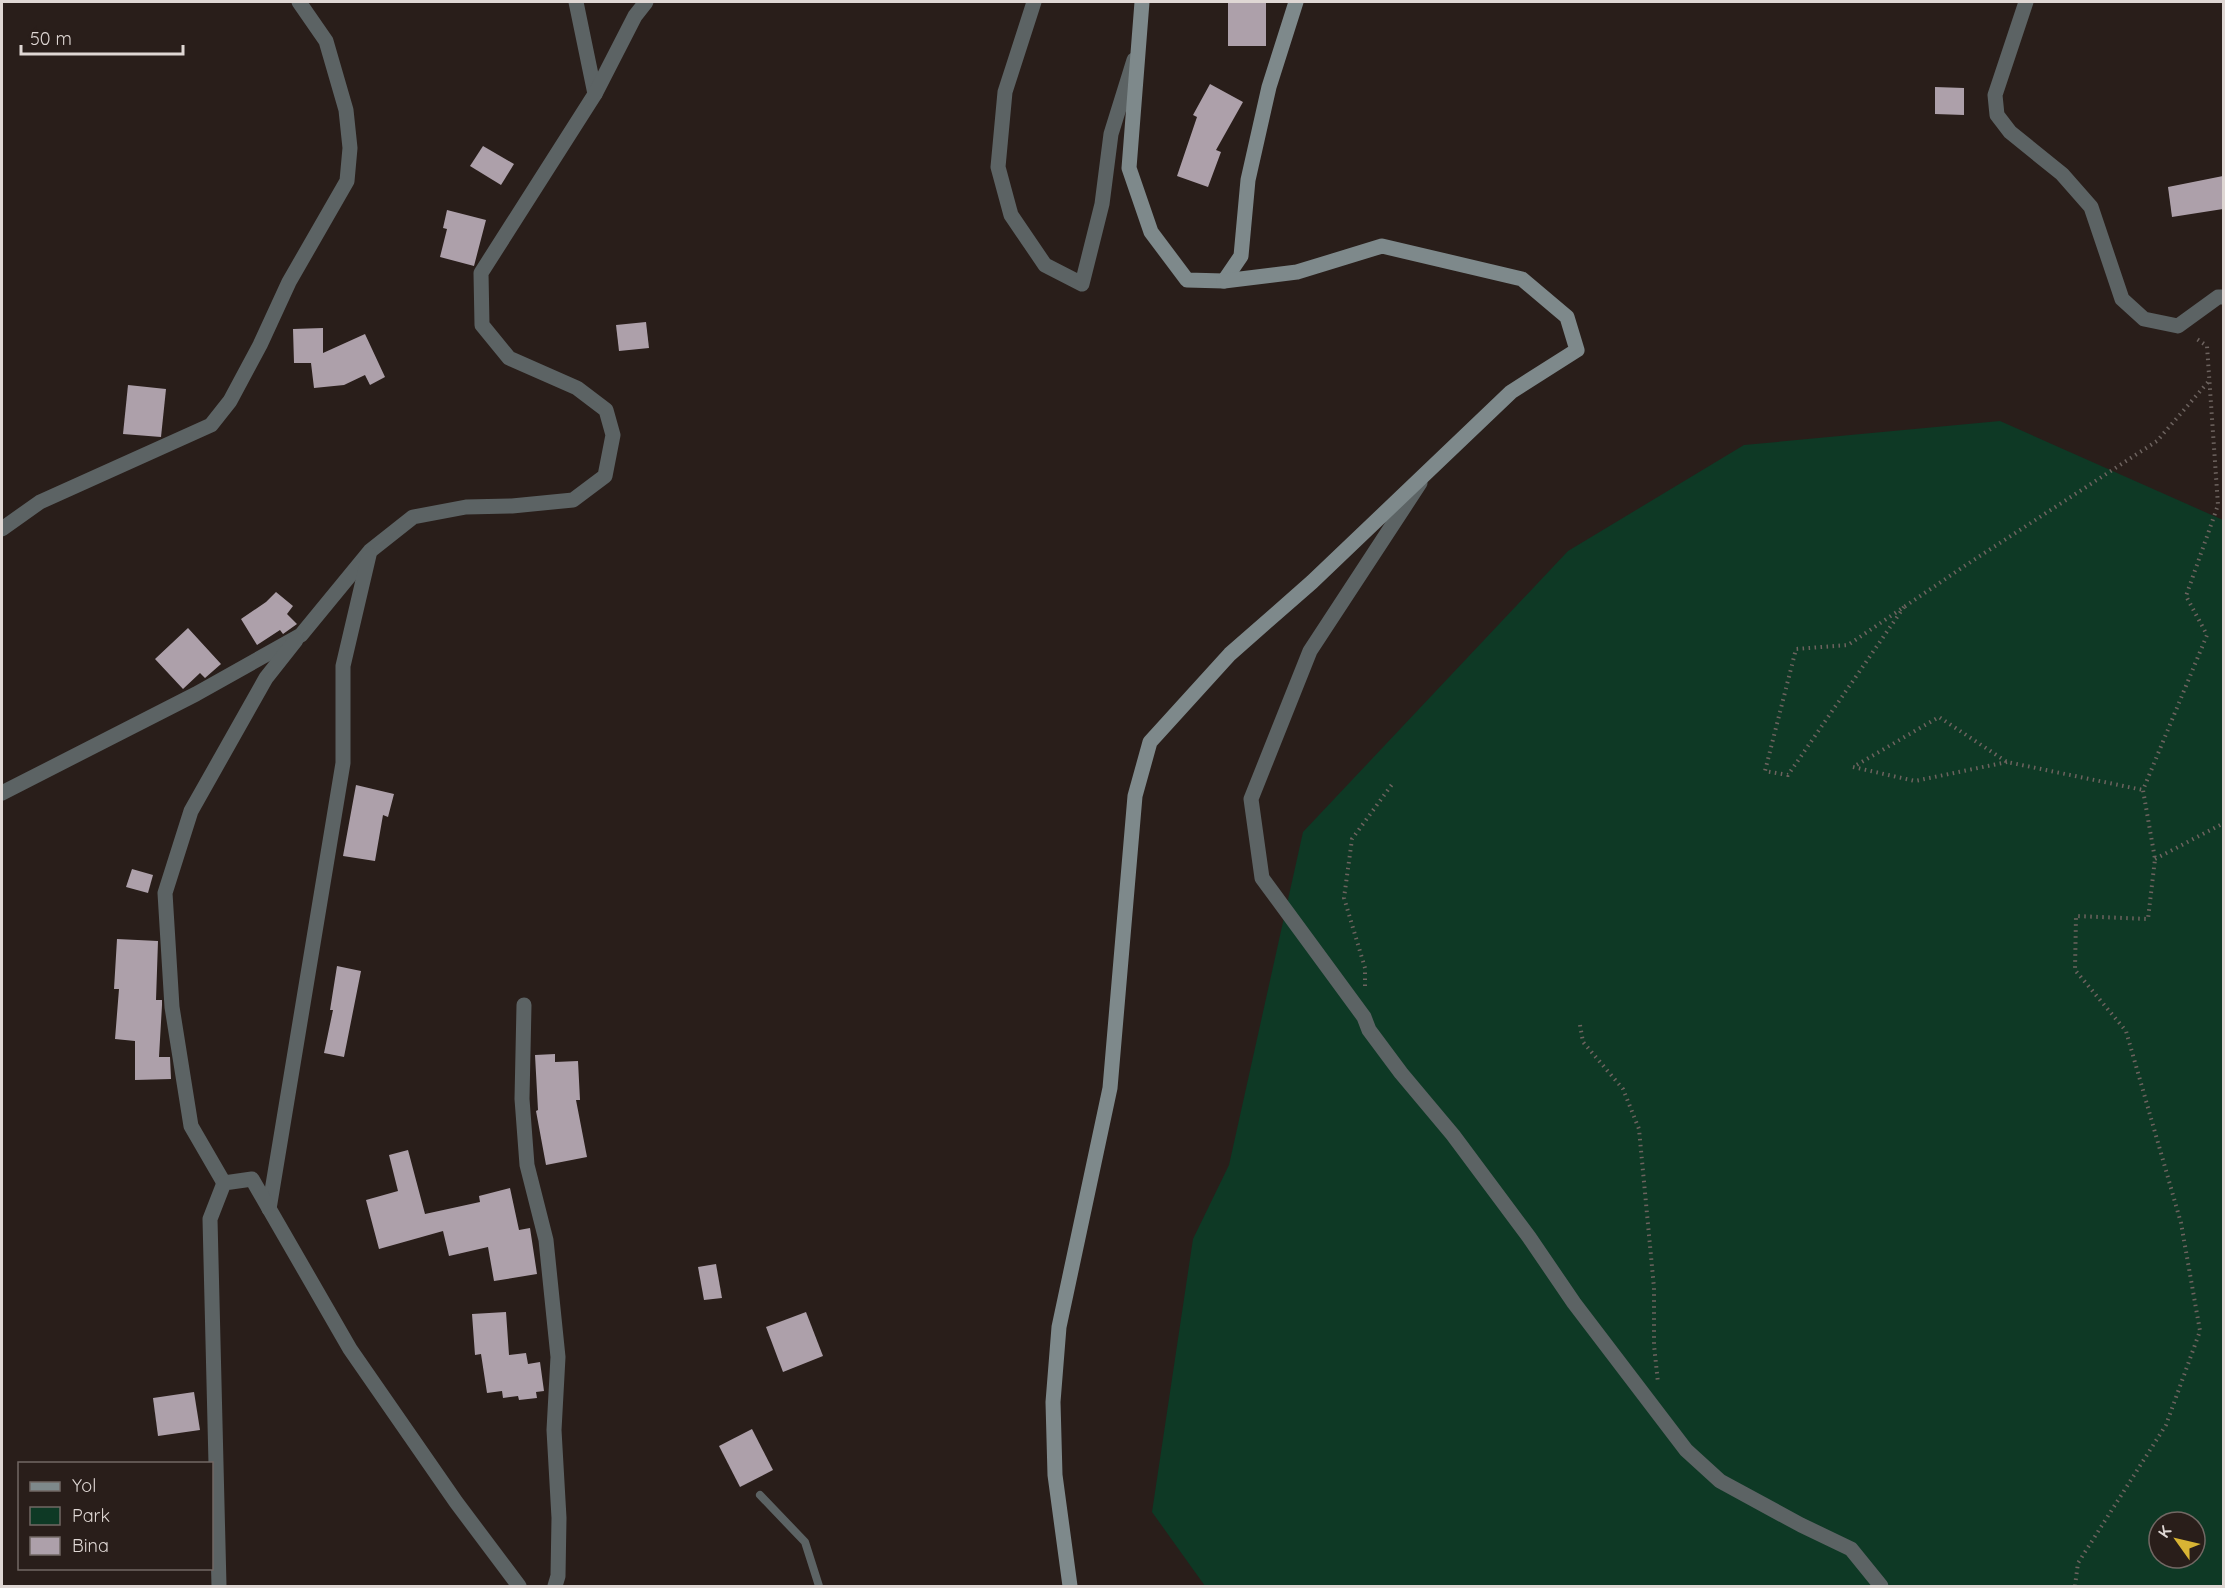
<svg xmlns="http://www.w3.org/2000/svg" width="2225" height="1588" font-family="Quicksand,sans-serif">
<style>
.green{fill:#0e3925;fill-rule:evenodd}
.building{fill:#ada0aa}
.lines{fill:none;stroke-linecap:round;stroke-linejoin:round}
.path{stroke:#6d635f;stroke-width:4;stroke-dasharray:1.5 4.5;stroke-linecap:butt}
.lane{stroke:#5c6364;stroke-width:8}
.street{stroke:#5c6364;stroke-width:15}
.secondary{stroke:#7e898b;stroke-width:15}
</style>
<rect width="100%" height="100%" fill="#291e1a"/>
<path class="green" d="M2000,421L2223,520V1586H1205L1152,1512L1193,1239L1229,1165L1303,832L1568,551L1744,445ZM2159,1522H2195V1558H2159Z"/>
<g class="building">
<rect x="1228" y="2" width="38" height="44"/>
<path d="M1210,84L1243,102L1216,150L1221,152L1208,187L1177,176L1197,117L1193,115Z"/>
<path d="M1935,87L1964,88V115L1935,114Z"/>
<path d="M483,146L514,164L501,185L470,166Z"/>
<path d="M2223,176V209L2172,217L2168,187Z"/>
<path d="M447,210L486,220L474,266L440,257L447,229L443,228Z"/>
<path d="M646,322L649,348L619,351L616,325Z"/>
<path d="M323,328V353L365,334L385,377L370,385L365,375L344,385L314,388L311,363H294L293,329Z"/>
<path d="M128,385L166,389L161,437L123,434Z"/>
<path d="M276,592L293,606L287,614L297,624L283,634L280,630L257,645L241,619L266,602Z"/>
<path d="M188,628L221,664L205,678L200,673L183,689L155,659Z"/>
<path d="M356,785L394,794L388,817L383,815L375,861L343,856Z"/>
<path d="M132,869L153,875L148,893L126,887Z"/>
<path d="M117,939L158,941L156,1000H162V1005L159,1057H170L171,1079L135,1080V1041L115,1039L119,989H114Z"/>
<path d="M337,966L361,971L344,1057L324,1053L333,1010H330Z"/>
<path d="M555,1054V1062L578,1061L580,1100H576L587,1157L546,1165L536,1111L538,1110L535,1055Z"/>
<path d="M408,1150L425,1214L480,1202L479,1196L510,1188L519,1230L530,1228L537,1274L494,1281L488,1247L449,1256L443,1231L379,1249L366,1200L398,1191L389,1155Z"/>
<path d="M716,1264L722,1298L704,1300L698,1267Z"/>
<path d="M506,1312L509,1355L526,1353L528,1364L540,1362L544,1391L536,1392L537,1398L519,1400L518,1396L503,1398L502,1391L487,1393L481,1354L475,1355L472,1314Z"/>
<path d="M806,1312L823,1356L783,1372L766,1327Z"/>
<path d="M194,1392L200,1430L158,1436L153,1398Z"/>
<path d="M752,1429L773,1470L740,1487L719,1446Z"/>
</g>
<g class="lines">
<g class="path">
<path d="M1904,607L1788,775L1765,771L1796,649L1848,645L1966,565L2157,441L2209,381"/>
<path d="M2007,762L1915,781L1853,767L1939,717L2007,762L2143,790"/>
<path d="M2155,859L2224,823"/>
<path d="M1365,986V968L1344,898L1352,839L1393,783"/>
<path d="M1580,1025L1583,1042L1623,1089L1639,1129L1654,1288V1345L1658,1383"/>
<path d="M2075,1586L2078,1563L2166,1425L2200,1331L2181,1223L2126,1031L2075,970L2076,916L2148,919L2155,859L2143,790L2207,635L2186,596L2218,505L2207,346L2194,337"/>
</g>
<path class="lane" d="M760,1495L805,1542L819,1586"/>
<g class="street">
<path d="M576,2L595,94"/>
<path d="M1034,2L1005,92L998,167L1011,215L1045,265L1082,284L1102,204L1111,134L1134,60"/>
<path d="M2026,2L1995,95L1997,115L2010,132L2062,174L2091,207L2122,299L2144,319L2178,326L2218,297H2224"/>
<path d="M1420,483L1310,651L1251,799L1262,878L1364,1017L1369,1030L1401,1073L1453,1135L1529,1237L1574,1303L1686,1450L1720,1481L1801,1525L1851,1549L1881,1586"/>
<path d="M2,529L40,502L211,425L230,401L260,345L289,282L347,181L350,148L346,110L326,41L299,2"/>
<path d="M2,793L196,694L301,635L370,551L413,517L466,507L512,506L573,500L605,476L613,435L606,410L577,388L509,358L482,325L481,273L595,94L635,16L646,2"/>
<path d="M524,1005L522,1099L527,1165L546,1240L558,1357L554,1430L559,1518L558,1576L555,1586"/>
<path d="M224,1183L191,1126L172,1007L165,893L191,811L266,678L296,640"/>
<path d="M269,1209L343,763V666L369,555"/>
<path d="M219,1586L210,1219L224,1183L252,1179L350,1349L456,1502L519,1586"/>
</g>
<g class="secondary">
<path d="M1142,2L1129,168L1151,232L1187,280L1224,281L1241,256L1248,180L1269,87L1296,2"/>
<path d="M1070,1586L1055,1475L1053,1402L1059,1327L1110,1088L1135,796L1150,742L1230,654L1312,582L1511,392L1577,350L1567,317L1522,279L1382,246L1297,272L1224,281"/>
</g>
</g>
<rect width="2225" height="1588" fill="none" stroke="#dfd7d4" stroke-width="6"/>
<rect x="18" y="1462" width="195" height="108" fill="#291e1a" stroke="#726864" stroke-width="1.5"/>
<rect x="30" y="1482" width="30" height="9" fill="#7e898b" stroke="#726864" stroke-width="1.5"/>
<text x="72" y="1492" font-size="18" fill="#dfd7d4">Yol</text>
<rect x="30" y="1507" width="30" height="18" fill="#0e3925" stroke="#726864" stroke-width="1.5"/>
<text x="72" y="1522" font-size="18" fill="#dfd7d4">Park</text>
<rect x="30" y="1537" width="30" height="18" fill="#ada0aa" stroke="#726864" stroke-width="1.5"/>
<text x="72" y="1552" font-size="18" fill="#dfd7d4">Bina</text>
<g transform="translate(2177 1540) rotate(304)"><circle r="28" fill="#291e1a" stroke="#726864" stroke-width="1.5"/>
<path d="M0-4.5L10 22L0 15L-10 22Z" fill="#d8b434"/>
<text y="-9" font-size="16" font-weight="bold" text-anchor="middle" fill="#dfd7d4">K</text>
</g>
<path d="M21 45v9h162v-9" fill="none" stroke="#dfd7d4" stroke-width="3"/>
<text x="30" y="45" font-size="18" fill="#dfd7d4" stroke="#291e1a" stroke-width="4.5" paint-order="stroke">50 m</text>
</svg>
